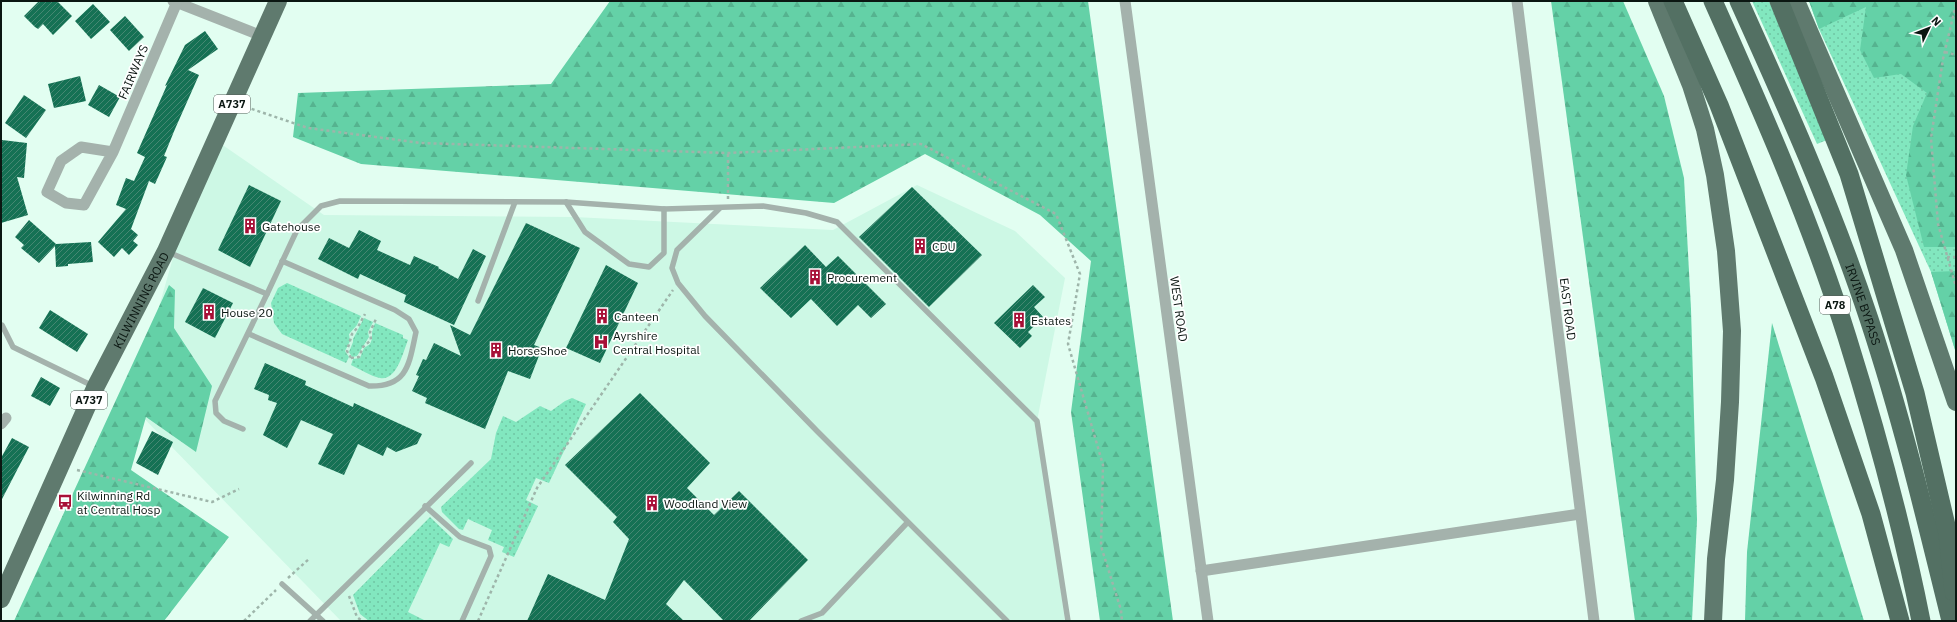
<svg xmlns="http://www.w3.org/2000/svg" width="1957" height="622" font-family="'IBM Plex Sans',sans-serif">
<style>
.built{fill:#cdf8e5}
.green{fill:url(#green-dots)}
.forest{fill:url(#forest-firs)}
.building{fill:url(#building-hatch)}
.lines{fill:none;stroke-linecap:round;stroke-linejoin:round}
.path{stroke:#9eb5aa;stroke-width:2.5;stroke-dasharray:3 3;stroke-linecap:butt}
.service{stroke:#a4b2ac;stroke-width:5.5}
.minor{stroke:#a4b2ac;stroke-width:11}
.primary{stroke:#5f7a6e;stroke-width:18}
.trunk{stroke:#537063;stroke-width:19}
.labels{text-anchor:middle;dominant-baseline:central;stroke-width:3.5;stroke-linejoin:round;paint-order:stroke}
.shield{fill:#fff;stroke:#545d59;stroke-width:1}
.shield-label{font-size:11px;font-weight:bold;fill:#0b1712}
.street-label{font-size:12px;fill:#0b1712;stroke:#fff}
.poi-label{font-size:12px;fill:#0b1712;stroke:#fff;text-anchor:start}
</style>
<defs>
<pattern id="green-dots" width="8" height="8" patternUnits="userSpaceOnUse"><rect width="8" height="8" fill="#82e7bf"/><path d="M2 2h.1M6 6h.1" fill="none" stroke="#6fc5a3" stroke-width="1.8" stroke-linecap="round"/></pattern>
<pattern id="forest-firs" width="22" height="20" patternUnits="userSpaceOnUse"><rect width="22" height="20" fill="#64d1a7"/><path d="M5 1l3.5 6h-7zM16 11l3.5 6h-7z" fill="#55b38f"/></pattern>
<pattern id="building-hatch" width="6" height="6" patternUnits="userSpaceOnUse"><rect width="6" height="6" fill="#157154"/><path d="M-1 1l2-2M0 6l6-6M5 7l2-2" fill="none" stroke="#458772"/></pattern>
</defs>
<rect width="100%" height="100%" fill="#e2fef1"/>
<path class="built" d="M208,135L324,215L574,217L833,230L917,185L1015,231L1065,278L1037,421L1065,621H341L131,405Z"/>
<g class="green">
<path d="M1752,1H1769L1827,140L1817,144Z"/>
<path d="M1809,1H1956V353L1931,272L1819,29Z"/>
<path d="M287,283L361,316L357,325L349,334L350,341L345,351L349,357L346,363L282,334L274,323L271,303L278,288Z"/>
<path d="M364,318L373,322L368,332L369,337L357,356L352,357L349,352L353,342V339Z"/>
<path d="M375,323L403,335V338L408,340C403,352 397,381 380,378C370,376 360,369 351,365L353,359L360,358L364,348L370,344L372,339V332Z"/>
<path d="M572,398L586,404L549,483L536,478L526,500L538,506L514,557L502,552L504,547L488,540L492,530L468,519L463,530L459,529L442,512L441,507L491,459L496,433L503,416L516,422L540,406L551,411L565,401Z"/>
<path d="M430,517L453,539L449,547L440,543L408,612L426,621H369L360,614L353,595Z"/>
</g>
<g class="forest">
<path d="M610,1H1088L1173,621H1100L1071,412L1091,261L1040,215L925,154L834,203L361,164L293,137L298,93L551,84Z"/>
<path d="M1551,1H1623L1664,96L1684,178L1691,309L1697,520L1692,621H1635Z"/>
<path d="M1809,1H1956V247H1924L1906,175L1913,126L1927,93L1901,74L1874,78L1860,50L1866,7L1819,29Z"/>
<path d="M1956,271V353L1931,272Z"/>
<path d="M169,285L175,290L174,328L212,386L196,452L146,417L131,470L229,537L164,621H14Z"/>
<path d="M1772,323L1864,621H1745L1747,552Z"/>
</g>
<g class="building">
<path d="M39,1H57L72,16L53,35L43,24L38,29L35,27L24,16Z"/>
<path d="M93,4L110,22L91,39L75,21Z"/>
<path d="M125,16L144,37L129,51L110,30Z"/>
<path d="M205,31L218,49L188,70L199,75L175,129L164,156L167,157L155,184L149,181L131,229L138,235L133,241L138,245L129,255L122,248L114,257L98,242L126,209L116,205L126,178L134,181L145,157L137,153L167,85L165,86L185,45Z"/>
<path d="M80,76L86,101L54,108L48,84Z"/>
<path d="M99,85L120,97L109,117L88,105Z"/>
<path d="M24,95L46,110L26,138L5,123Z"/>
<path d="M2,140L27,143L24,178L17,177L28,215L1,223Z"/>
<path d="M249,185L281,201L250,267L218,250Z"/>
<path d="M912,187L982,255L929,307L859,237Z"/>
<path d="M29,220L56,244L91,242L93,262L68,264V266L56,267L55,246L39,263L21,248L24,245L15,237Z"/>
<path d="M526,223L580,248L534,345L542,348L530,379L508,371L485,429L425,403L427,398L412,391L419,376L416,375L423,359L426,360L434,343L461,356L450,325L470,335Z"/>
<path d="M359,230L381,241L377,250L410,265L414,256L439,267L438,268L458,279L473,249L486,256L454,325L404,302L406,295L360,274L358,279L318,259L329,238L349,248Z"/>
<path d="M805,245L826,267L838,256L886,304L871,318L858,305L837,326L811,299L791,318L760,288Z"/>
<path d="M606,265L638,283L600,363L566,348Z"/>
<path d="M1033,285L1045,297L1034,307L1043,317L1028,332L1032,336L1020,348L994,323Z"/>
<path d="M203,288L233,303L215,338L185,322Z"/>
<path d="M50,310L88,334L77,352L39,328Z"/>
<path d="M265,363L306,381L305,385L353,407L354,403L422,434L417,444L396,452L387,447L383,456L358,444L344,475L318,464L333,434L301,420L287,448L263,435L277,403L268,400L269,395L254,389Z"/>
<path d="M41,377L60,388L50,406L31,396Z"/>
<path d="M640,393L710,463L687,488L714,515L739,491L808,560L749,621H724L684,580L666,604L684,621H527L548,574L605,600L629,539L613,522L617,517L565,465Z"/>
<path d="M152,431L173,442L158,475L136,463Z"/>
<path d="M12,438L29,447L1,501V458Z"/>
</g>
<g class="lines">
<g class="path">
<path d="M1956,4L1943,59L1931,138L1938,224L1956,287"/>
<path d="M1945,52L1956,55"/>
<path d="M246,107L308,128L421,143L728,153L921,144L1056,214L1080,274L1068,344L1103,465L1101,546L1121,610L1122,621"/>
<path d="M728,199V153"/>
<path d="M1947,257H1956"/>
<path d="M351,358L359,357L363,347L371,340L370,332L376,319"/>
<path d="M351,358L347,351L352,334L358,327L365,314"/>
<path d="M77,470L212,502L239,489"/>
<path d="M288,578L310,558"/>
<path d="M349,596L357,617L362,621"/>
<path d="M244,621L276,590"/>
<path d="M478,621L537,488L673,290"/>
</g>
<g class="service">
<path d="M566,202L585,232L629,264L649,267L664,253V209"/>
<path d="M720,208L677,250L672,268L678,283L705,316L817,431L1007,621"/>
<path d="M168,252L267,294L297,230L321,206L340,201L566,202L664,209L763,206L806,213L837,222L1037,421L1068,621"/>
<path d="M478,301L515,202"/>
<path d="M2,325L13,347L93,386"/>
<path d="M249,334L369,386C408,387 409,364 416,332L409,319L395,310L282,261"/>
<path d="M243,429L224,421L216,413L215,401L267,294"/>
<path d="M425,506L460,537L489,548L491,556L462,621"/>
<path d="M282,584L323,621"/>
<path d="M310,621L471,463"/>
<path d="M801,621L822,613L907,523"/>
</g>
<g class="minor">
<path d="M173,1L262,36"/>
<path d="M1125,1L1208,621"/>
<path d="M1517,1L1594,621"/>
<path d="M113,152L81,147L61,161L47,192L66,203L84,205L113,152L177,2"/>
<path d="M1,424L6,418"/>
<path d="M1201,571L1580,514"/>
</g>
<g class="primary">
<path d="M1657,1L1691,85L1705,129L1715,175L1726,251L1732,331L1730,402L1725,480L1716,559L1713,621"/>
<path d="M1796,1L1904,250L1956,402"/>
<path id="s1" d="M1,599L96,386L166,251L278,1"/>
</g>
<g class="trunk">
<path d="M1673,1L1719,105L1824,377L1871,514L1900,621"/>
<path d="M1713,1C1762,111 1811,222 1847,337C1876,430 1902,525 1921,621"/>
<path id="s2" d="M1739,1C1786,105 1833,210 1869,319C1902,419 1926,519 1951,621"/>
<path d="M1779,1L1849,174L1915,393L1948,534L1954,592"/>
</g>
</g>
<defs>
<g id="building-bare" transform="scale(1.2)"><path d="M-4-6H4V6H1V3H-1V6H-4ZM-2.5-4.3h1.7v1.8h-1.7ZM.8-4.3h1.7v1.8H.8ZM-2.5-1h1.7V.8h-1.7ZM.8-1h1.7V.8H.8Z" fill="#a70f36" stroke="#fff" stroke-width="2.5" paint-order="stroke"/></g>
<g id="hospital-bare" transform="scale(1.2)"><path d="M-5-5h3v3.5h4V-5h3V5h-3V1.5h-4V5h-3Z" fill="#a70f36" stroke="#fff" stroke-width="2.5" paint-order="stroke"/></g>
<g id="bus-bare" transform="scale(1.2)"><path d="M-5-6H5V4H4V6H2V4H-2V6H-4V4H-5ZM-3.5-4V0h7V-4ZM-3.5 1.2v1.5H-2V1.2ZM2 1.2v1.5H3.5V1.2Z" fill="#a70f36" stroke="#fff" stroke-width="2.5" paint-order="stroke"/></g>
</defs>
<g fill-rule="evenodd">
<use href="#building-bare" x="250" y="226"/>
<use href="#building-bare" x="920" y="246"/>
<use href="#building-bare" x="815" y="277"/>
<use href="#building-bare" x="209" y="312"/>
<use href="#building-bare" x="602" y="316"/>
<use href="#building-bare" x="1019" y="320"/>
<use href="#hospital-bare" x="601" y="342"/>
<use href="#building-bare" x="496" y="350"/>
<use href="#bus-bare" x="65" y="502"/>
<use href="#building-bare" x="652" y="503"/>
</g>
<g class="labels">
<g class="shield">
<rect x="214" y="95" width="36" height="18" rx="3"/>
<rect x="1820" y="296" width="30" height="18" rx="3"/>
<rect x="71" y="391" width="36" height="18" rx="3"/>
</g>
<g class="shield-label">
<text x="232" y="104">A737</text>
<text x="1835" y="305">A78</text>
<text x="89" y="400">A737</text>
</g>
<g class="street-label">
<text transform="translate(133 72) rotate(-67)">FAIRWAYS</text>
<text stroke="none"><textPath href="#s1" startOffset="330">KILWINNING ROAD</textPath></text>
<text stroke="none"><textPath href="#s2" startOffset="328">IRVINE BYPASS</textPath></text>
<text transform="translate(1179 309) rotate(82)">WEST ROAD</text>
<text transform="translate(1568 309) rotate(83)">EAST ROAD</text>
</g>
<g class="poi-label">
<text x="262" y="226">Gatehouse</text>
<text x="932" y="246">CDU</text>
<text x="827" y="277">Procurement</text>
<text x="221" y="312">House 20</text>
<text x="614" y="316">Canteen</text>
<text x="1031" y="320">Estates</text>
<text x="613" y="335">Ayrshire<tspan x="613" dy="14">Central Hospital</tspan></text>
<text x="508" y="350">HorseShoe</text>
<text x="77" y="495">Kilwinning Rd<tspan x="77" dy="14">at Central Hosp</tspan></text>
<text x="664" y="503">Woodland View</text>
</g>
</g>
<rect width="1957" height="622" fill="none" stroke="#0b1712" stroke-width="4"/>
<g transform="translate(1929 28) rotate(47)" stroke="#ffffff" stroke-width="3" paint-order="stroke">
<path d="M0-3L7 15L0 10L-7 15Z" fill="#0b1712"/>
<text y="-6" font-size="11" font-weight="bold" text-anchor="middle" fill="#0b1712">N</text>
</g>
</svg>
